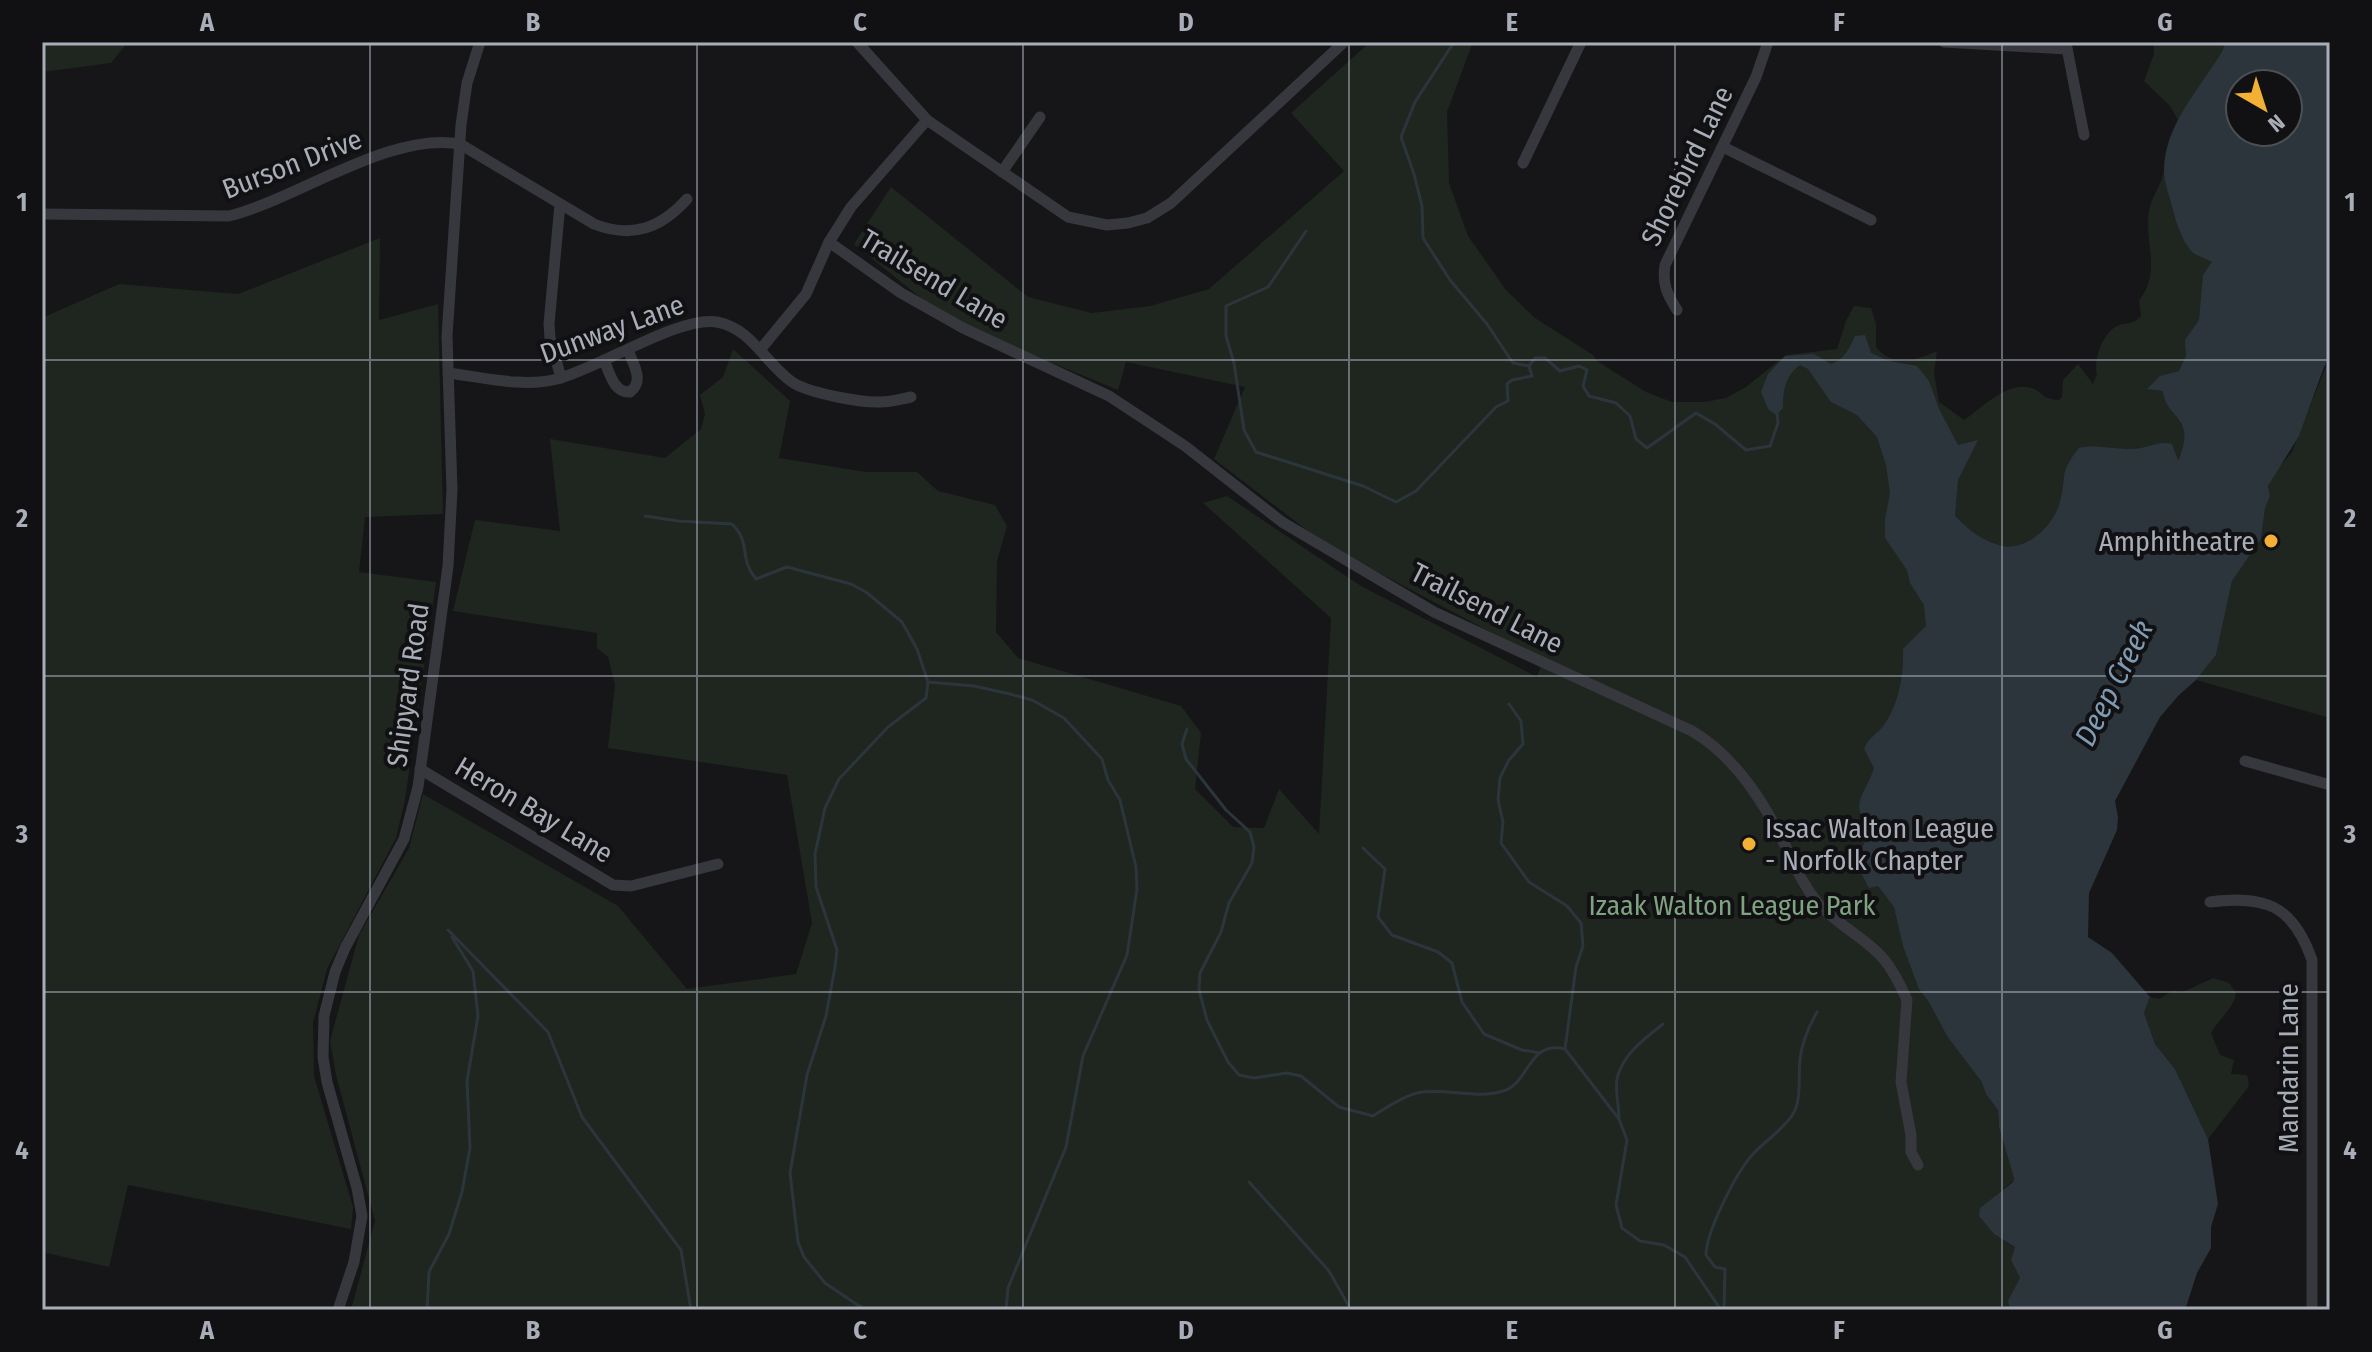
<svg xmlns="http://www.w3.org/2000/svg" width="2372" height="1352" font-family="'Fira Sans Condensed',sans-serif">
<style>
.green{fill:#1e261f}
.water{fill:#2c353c;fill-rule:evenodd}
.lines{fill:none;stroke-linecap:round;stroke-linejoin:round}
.stream{stroke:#2c353c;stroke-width:3}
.minor{stroke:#37383d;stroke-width:11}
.grid{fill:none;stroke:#a8adb8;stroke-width:2;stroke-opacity:0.55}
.poi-dot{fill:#f2b134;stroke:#111113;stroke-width:3}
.labels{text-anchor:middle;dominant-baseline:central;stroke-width:8;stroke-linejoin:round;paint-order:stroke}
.street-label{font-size:28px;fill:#a8adb8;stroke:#111113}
.poi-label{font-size:28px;fill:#a8adb8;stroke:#111113;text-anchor:end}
.park-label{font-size:28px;fill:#7fa381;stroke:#111113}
.water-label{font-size:30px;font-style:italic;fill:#7f9bb3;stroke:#111113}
.neatline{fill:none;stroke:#a8adb8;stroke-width:3}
.grid-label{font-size:26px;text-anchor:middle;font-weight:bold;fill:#a8adb8}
</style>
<rect width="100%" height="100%" fill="#161618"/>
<g class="green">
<path d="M42,42H128L111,63L42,72Z"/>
<path d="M1370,42H1473L1447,112L1449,183L1468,236L1506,290L1535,318L1593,355L1597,361L1646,392L1672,402H1704L1726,398L1746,387L1786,355L1837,349L1846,321L1854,306L1871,308L1876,324V347C1893,368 1915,361 1937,351L1934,373L1939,402L1964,420C1982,408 2007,381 2031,388C2045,392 2039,399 2059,400L2062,397L2063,380L2078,364L2093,384L2097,374C2093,361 2103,332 2117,326C2127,322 2134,325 2141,316L2139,300C2162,273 2144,242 2149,211C2151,198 2160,187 2163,175C2166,167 2166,159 2168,151C2170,140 2174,130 2178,120L2170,106L2144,81L2154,54V42H2285L2240,84V132L2186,441L2177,461L1998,1111L1999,1127L2014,1177L2013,1181L1981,1208L1994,1234L2015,1247L2011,1260L2020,1278L2031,1310H351L375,1221L336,1075L330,1041L359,935L409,848L423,794L618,906L687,989L796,974L812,923L787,775L608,748L615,685L608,657L597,648V633L453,611L475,520L560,531L550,439L665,458L701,429L705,414L700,395L723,377L733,349L790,401L779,458L866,472H917L938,491L995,505L1007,526L997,561L996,632L1018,658L1181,706L1201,733L1195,789L1233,827L1264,828L1279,789L1319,834L1331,618L1203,503L1227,496L1361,586L1537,677L1543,660L1325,544L1214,459L1245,387L1126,362L1118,390L948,320L854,244L891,187L1028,297L1092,313L1150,306L1209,289L1344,171L1291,113Z"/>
<path d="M380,238L379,320L438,304L443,514L365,517L359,572L436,582L405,800L396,838L327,969L313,1023L314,1076L353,1207L351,1229L128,1185L109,1267L42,1252V318L119,284L238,294Z"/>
<path d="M2330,356V718L2196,680L2216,655L2232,581L2261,539L2265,507L2270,496L2268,486L2276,471L2292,452Z"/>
<path d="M2213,978L2229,983L2236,993C2235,1007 2218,1020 2211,1033L2220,1055L2234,1060L2231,1074L2247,1075L2249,1086L2208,1139L2175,1069L2155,1044L2144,1013L2150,997L2159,999L2172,991L2183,992Z"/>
</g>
<path class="water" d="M2221,42H2330V356L2324,367L2299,436L2268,486L2270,496L2265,508L2261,539L2232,581L2216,655L2196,680L2178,696L2160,717L2115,801L2118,817L2117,830L2089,893L2088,937L2112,953L2150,997L2144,1013L2155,1044L2175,1069L2208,1139L2218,1204L2211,1227V1248L2197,1273L2185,1310H2010L2008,1301L2020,1278L2011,1260L2015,1247L1994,1234L1979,1216L1980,1208L2013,1182L2014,1178L1999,1127L1998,1110L1986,1094L1982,1082L1947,1036L1929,1002L1919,989L1903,946L1894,907L1878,886L1869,888C1854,862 1856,852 1875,828C1844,809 1867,792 1874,768L1864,749C1869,736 1877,735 1884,725C1899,704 1904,674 1903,649L1926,626L1924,605L1910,583L1907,570L1885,538V519L1890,493L1886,465L1877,437L1857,415L1831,402L1808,369L1800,365C1785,376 1783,390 1783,408L1776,415L1768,409L1761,392L1768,374L1785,356L1814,354L1831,364C1845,359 1849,349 1855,336L1865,335L1871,353L1889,361L1917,366L1929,381L1939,409L1958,445L1978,440L1958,480L1955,516C1967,529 1984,542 2002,546C2026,551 2052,527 2059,505C2068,477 2057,475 2079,448C2098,444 2114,450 2133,449C2147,449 2158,440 2172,444L2178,460C2198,416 2166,420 2163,391L2147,389L2160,376L2179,371L2186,356L2185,340L2199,320L2203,275L2212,262C2207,259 2200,257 2195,254C2184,247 2176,222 2173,210C2170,198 2165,185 2164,173C2163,125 2201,88 2223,50L2224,46ZM2240,84H2288V132H2240Z"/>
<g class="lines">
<g class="stream">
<path d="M1454,42L1415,102L1401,137L1414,174L1422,206L1423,238L1450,280L1487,324L1513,363L1529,366"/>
<path d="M1306,231L1268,287L1226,306V336L1234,363L1244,430L1256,452L1363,486L1396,502L1416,491L1496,407L1508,401L1507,384L1512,380L1532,376L1529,366L1535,358H1545L1560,371L1579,366L1587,370L1583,386L1589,396L1616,403L1630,416L1636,439L1647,448L1696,413L1715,424L1746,450L1770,446L1778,423L1777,413"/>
<path d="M645,516L678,521L732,524C752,544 738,557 756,579L787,567L851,584L866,592L902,622L917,649L928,682L926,698L888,727L839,779L825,808L815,854L816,887L837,950L835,967L826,1016L807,1075L790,1173L798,1242L804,1257L825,1283L865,1310"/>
<path d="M928,682L974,686L1010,694L1032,700L1064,718L1102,759L1108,780L1120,800L1136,867L1137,889L1127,955L1083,1056L1066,1147L1008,1288L1006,1310"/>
<path d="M1509,704L1521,721L1523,744L1509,760L1500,778L1498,800L1503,822L1501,843L1529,882L1567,906L1581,923L1583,946L1576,967L1565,1049L1619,1119L1627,1140L1616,1205L1622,1228L1640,1241L1664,1245L1685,1257L1721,1310"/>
<path d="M1187,729L1182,744L1186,759L1226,810L1250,832L1254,847L1252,863L1229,903L1221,932L1200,973L1199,990L1207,1020L1228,1062L1239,1075L1254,1078L1287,1073L1301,1076L1339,1107L1373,1116C1386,1108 1401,1097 1417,1093C1445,1087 1476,1100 1503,1091C1529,1084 1528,1040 1565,1049"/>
<path d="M1363,848L1385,869L1378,917L1392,935L1438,952L1452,963L1462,1002L1484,1034L1522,1050L1540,1053"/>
<path d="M448,930L548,1032L582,1117L681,1250L691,1310"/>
<path d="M1619,1118C1619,1106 1615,1090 1617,1079C1622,1055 1645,1038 1663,1024"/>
<path d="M1249,1182L1329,1271L1351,1310"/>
<path d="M427,1310L429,1272L449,1234L462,1192L470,1148L467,1081L478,1016L473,971L452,937"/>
<path d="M826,1310H829"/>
<path d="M1724,1310L1725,1269L1715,1267L1706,1255C1706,1232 1737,1171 1753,1154C1765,1141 1784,1129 1793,1114C1802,1099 1798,1076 1800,1059C1802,1043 1809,1026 1817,1012"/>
</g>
<g class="minor">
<path d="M857,42L927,120L1068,217L1107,225L1128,223L1147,218L1171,203L1344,42"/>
<path d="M1944,42L2067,49"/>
<path d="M2066,43L2084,135"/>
<path d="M1723,147L1871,220"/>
<path d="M1523,163L1581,42"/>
<path d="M1002,172L1040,117"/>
<path d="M560,204L549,324L550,338L561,378"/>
<path d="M42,214L229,216C297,199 391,131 460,144L594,224C632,239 661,228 687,199"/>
<path d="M829,242L901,293L963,328L1109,396L1185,446L1282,522L1434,612L1692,731C1736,757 1765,804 1787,849C1796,868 1803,885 1817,902C1835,923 1859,934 1878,953C1891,965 1900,984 1907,1000L1901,1082L1911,1135V1152L1918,1165"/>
<path d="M1677,310C1667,294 1662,284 1665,265L1756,77L1768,42"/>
<path d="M760,350L806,294L829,242L851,207L927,120"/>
<path d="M604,360C610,374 614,393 630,392C645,381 633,364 628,350"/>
<path d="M448,373C482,377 523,388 557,379C598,369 680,315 717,322C751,328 766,364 792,382C808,393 861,403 881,402C891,402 901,399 911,397"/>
<path d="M2245,761L2330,785"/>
<path d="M420,769L613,885L631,886L718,864"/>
<path d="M2210,902C2265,895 2293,905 2312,960V1310"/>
<path d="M338,1310L354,1262L362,1216L357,1188L327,1082L323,1057L324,1016L335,972L345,948L404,839L418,787L448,566L452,490L447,336L461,125L467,83L480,42"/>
</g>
</g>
<path class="grid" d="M370,42V1310M697,42V1310M1023,42V1310M1349,42V1310M1675,42V1310M2002,42V1310M42,360H2330M42,676H2330M42,992H2330"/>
<g class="poi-dot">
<circle cx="2271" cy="541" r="8"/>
<circle cx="1749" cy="844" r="8"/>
</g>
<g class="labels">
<g class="street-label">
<text transform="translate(292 164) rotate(-21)">Burson Drive</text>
<text transform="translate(1687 166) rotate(-64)">Shorebird Lane</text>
<text transform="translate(934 279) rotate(31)">Trailsend Lane</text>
<text transform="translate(612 329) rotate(-20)">Dunway Lane</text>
<text transform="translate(1487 608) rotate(27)">Trailsend Lane</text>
<text transform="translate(408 685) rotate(-82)">Shipyard Road</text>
<text transform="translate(534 810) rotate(31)">Heron Bay Lane</text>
<text transform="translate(2288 1068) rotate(-90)">Mandarin Lane</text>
</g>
<g class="poi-label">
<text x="2255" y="541">Amphitheatre</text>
<text x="1765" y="828" text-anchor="start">Issac Walton League<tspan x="1765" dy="32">- Norfolk Chapter</tspan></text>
</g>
<g class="park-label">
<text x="1732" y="905">Izaak Walton League Park</text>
</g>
<g class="water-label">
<text transform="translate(2114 683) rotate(-63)">Deep Creek</text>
</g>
</g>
<rect width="2372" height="1352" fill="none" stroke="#111113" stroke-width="88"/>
<g transform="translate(2264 108) rotate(141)"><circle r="38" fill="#111113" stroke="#4d4f55" stroke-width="2"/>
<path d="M0-6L14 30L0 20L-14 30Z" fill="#f2b134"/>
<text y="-12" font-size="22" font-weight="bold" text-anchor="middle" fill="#a8adb8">N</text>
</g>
<rect x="44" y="44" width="2284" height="1264" class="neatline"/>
<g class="grid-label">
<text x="207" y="31">A</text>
<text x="533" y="31">B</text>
<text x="860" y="31">C</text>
<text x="1186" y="31">D</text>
<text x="1512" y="31">E</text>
<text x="1839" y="31">F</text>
<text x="2165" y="31">G</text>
<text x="22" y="211">1</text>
<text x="2350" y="211">1</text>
<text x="22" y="527">2</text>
<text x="2350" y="527">2</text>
<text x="22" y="843">3</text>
<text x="2350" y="843">3</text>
<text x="22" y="1159">4</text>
<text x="2350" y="1159">4</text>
<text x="207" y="1339">A</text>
<text x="533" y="1339">B</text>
<text x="860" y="1339">C</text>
<text x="1186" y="1339">D</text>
<text x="1512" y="1339">E</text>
<text x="1839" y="1339">F</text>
<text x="2165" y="1339">G</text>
</g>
</svg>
